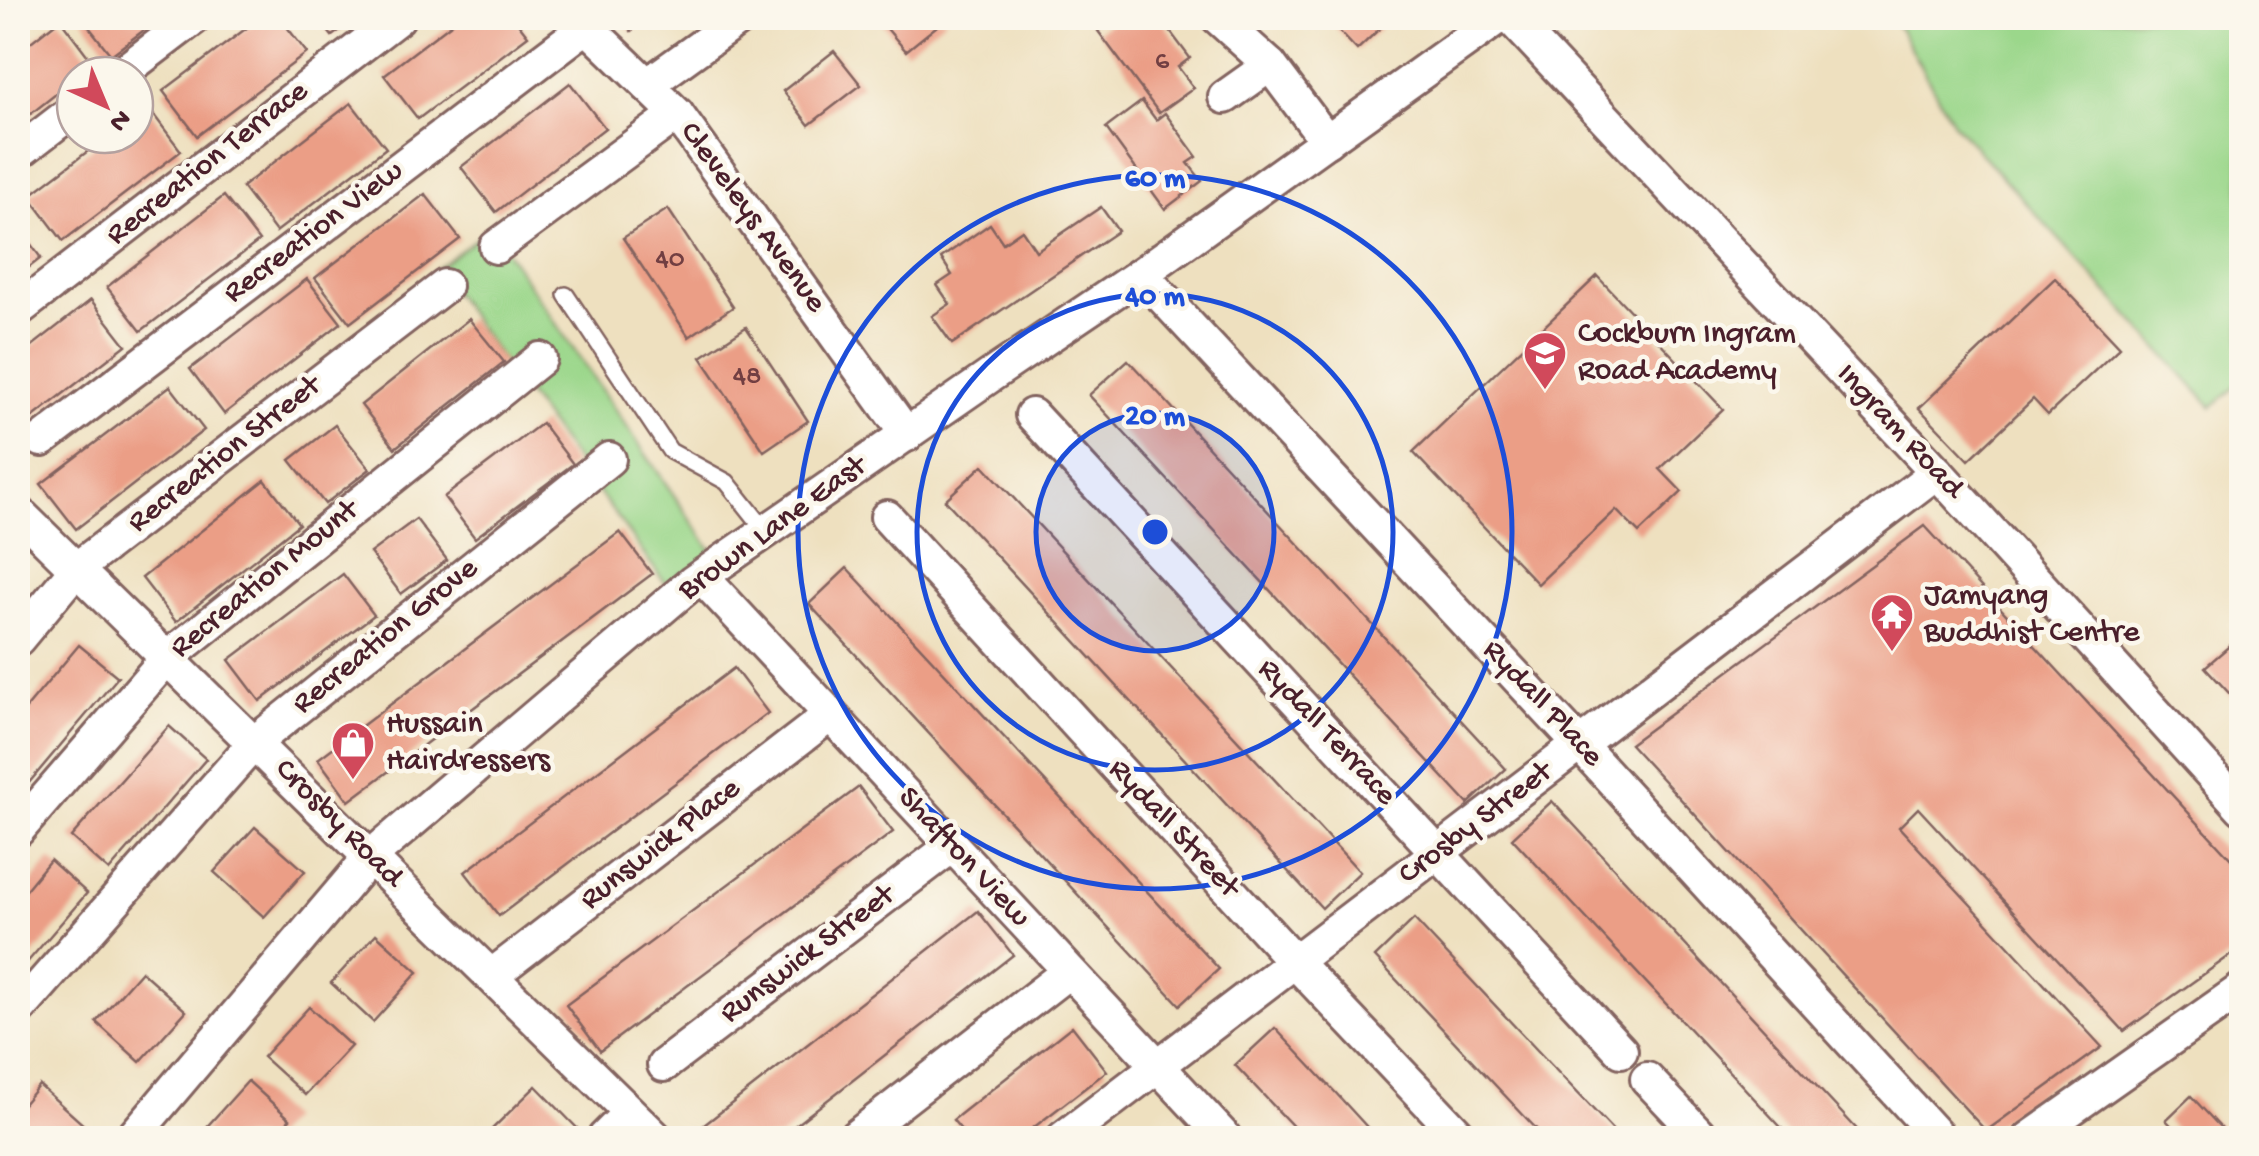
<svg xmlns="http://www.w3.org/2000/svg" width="2259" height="1156" font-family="'Gochi Hand',sans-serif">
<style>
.green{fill:#9bd78b;stroke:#727b5b;stroke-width:2.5}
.building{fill:#eb9e86}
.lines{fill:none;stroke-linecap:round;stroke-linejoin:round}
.service-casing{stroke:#83635f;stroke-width:20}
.minor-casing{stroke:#83635f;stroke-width:38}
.service{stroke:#fff;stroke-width:15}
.minor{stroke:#fff;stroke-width:32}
.ring{fill:none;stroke:#1d4ed8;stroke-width:5}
.labels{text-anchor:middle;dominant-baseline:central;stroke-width:9;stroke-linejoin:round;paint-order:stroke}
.number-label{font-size:28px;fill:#723f42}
.street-label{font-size:32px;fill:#4a1f2b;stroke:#fbf7ec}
.poi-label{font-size:32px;fill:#4a1f2b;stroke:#fbf7ec;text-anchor:start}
.centre{fill:#1d4ed8;stroke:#fbf7ec;stroke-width:5}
.ring-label{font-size:30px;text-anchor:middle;font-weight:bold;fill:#1d4ed8;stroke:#fbf7ec;stroke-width:9;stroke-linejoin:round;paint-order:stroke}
</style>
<rect width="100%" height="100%" fill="#fbf7ec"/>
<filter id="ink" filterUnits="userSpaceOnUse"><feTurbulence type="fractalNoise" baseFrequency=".01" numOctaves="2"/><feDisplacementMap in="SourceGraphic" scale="20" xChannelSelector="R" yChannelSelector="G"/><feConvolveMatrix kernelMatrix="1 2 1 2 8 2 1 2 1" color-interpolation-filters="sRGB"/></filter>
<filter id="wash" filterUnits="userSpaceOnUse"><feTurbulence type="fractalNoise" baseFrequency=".0048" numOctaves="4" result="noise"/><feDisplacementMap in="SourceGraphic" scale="40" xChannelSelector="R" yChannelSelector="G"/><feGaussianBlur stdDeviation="2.25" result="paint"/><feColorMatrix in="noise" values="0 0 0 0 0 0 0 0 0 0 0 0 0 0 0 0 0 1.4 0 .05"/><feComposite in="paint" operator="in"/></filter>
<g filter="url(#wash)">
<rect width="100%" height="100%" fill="#eee0bf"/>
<g class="green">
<path d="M1893,18H2241V382L2212,407L1953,123Z"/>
<path d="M490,228L715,555L670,590L436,269Z"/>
</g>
<g id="blocks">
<g class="building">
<path d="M82,18H160L111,55Z"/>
<path d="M260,18H280L307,53L197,136L163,91Z"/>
<path d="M318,18H356L332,36Z"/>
<path d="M459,18H514L528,36L418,119L384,75Z"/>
<path d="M621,18H649L631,31Z"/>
<path d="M878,18H947L906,51Z"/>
<path d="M1116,18H1143L1147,23L1155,18H1160L1190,58L1178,67L1194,88L1159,113L1098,31Z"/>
<path d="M1327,18H1391L1357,50Z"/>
<path d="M60,19L94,64L81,75H75V79L18,124V52Z"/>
<path d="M834,51L861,85L809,125L783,91Z"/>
<path d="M570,83L605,128L496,212L461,167Z"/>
<path d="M1142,101L1156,120L1165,113L1197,157L1188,163L1202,181L1165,209L1106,128Z"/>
<path d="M351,103L386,148L276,232L242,187Z"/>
<path d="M147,106L181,151L63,241L29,196L109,135H135V115Z"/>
<path d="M425,194L460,239L350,323L315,278Z"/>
<path d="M224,196L259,241L141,331L107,287Z"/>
<path d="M1101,207L1118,231L952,344L932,316L950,304L937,285L952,275L941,258L990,224L1003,243L1022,230L1036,251Z"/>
<path d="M668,209L733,307L689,337L623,238Z"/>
<path d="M18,227L41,258L18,276Z"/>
<path d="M1597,276L1723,409L1660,469L1682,492L1639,533L1616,510L1538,584L1413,452Z"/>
<path d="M2055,278L2120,347L2048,415L2033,399L1969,460L1919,408Z"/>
<path d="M307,279L341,323L224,414L190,369Z"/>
<path d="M91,300L126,345L18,429V357Z"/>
<path d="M469,319L504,362L395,448L361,405Z"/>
<path d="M746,327L808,421L764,451L701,357Z"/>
<path d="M1128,360L1506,769L1468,804L1089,395Z"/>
<path d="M170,386L204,430L76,529L41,484Z"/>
<path d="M542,423L573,464L475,538L444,497Z"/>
<path d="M335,425L370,469L325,504L290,460Z"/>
<path d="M983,465L1360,872L1322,908L945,500Z"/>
<path d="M265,480L299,524L176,622L142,578Z"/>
<path d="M416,519L447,560L401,594L370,553Z"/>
<path d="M1925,526L2242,871V947L2124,1031L1918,808L1899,827L2102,1047L1986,1131L1630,744Z"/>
<path d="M620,532L652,574L349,801L318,759Z"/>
<path d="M847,568L1219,969L1180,1005L809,604Z"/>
<path d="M343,574L374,615L260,701L229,660Z"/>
<path d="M2242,635V707L2205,667Z"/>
<path d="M79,645L118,677L22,791L18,788V718Z"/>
<path d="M734,668L768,713L499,916L465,872Z"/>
<path d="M169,726L206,759L109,871L71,837Z"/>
<path d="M859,787L893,832L600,1051L566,1005Z"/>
<path d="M1552,801L1622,877L1865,1138H1791L1559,889L1512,838Z"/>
<path d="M255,827L305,871L264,917L214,872Z"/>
<path d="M50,860L87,893L18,973V899Z"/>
<path d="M978,911L1013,955L779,1138H707L699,1129Z"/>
<path d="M1414,919L1521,1033L1620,1138H1545L1527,1119L1375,957Z"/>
<path d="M376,934L418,972L373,1022L331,983Z"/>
<path d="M141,971L186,1011L140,1062L96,1022Z"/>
<path d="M309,1007L351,1046L305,1095L263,1057Z"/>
<path d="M1072,1026L1107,1071L1020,1138H968L953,1120Z"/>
<path d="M1275,1028L1334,1091L1377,1138H1304L1235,1065Z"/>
<path d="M248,1081L290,1119L272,1138H211L203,1131Z"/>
<path d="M39,1085L86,1127L76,1138H18V1110Z"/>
<path d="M536,1086L577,1128L567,1138H486L484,1137Z"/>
<path d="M2191,1096L2220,1127L2231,1138H2183L2166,1120Z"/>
</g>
</g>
</g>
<g filter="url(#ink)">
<use href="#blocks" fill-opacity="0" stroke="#83635f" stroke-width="2.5"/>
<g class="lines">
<g class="service-casing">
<path id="service" d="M566,295L670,451L727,482L766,531"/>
</g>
<g class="minor-casing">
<g id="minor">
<path d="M578,18L677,114L907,435"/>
<path d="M1218,18L1270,65L1327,141"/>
<path d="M1511,18L1937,472L2242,808"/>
<path d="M119,75L194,18"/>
<path d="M647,85L740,18"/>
<path d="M1225,97L1270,65"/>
<path d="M18,153L75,109"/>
<path d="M496,247L677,114"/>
<path d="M1141,274L1580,745L1939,1138"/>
<path d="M18,310L398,18"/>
<path d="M1032,415L1621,1051"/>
<path d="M42,440L587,26"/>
<path d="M18,512L656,1138"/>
<path d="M887,517L1295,962L1462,1138"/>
<path d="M702,577L1225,1138"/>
<path d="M18,639L76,569L445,286"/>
<path d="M18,830L167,658L540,359"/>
<path d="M491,976L830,715"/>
<path d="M18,1011L255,742L609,459"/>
<path d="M664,1065L952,846"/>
<path d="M1647,1079L1703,1138"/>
<path d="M132,1138L370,857L693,582L993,374L1141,274L1498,18"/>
<path d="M604,1138L629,1113"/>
<path d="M854,1138L1068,972"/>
<path d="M1063,1138L1937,472"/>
<path d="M2030,1138L2242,989"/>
</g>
</g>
<use href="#service" class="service"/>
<use href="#minor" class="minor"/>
</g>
</g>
<circle cx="1155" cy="532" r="119" fill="#1d4ed8" fill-opacity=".12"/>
<g class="ring">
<circle cx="1155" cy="532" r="119"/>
<circle cx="1155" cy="532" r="238"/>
<circle cx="1155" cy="532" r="357"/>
</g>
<defs>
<g id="school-pin" transform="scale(2.25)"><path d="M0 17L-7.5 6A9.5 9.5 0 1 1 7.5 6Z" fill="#d1495b" stroke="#fbf7ec"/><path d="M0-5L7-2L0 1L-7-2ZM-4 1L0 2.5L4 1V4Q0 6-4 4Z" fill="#fff"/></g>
<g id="temple-pin" transform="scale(2.25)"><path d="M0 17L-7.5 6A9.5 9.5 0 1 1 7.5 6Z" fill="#d1495b" stroke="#fbf7ec"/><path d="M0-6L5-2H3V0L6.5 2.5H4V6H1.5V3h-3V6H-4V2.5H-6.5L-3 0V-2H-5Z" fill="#fff"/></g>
<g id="shop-pin" transform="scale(2.25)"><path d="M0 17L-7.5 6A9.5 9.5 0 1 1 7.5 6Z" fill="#d1495b" stroke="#fbf7ec"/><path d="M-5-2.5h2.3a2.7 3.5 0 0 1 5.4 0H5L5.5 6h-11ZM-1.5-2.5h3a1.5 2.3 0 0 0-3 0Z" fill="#fff"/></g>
</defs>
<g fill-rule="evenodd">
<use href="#school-pin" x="1545" y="353"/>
<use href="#temple-pin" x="1892" y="615"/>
<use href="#shop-pin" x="353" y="743"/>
</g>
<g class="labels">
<g class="number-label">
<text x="1162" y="62">6</text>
<text x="670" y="260">40</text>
<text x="747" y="377">48</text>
</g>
<g class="street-label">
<text transform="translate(208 164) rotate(-38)">Recreation Terrace</text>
<text transform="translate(752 218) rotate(54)">Cleveleys Avenue</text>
<text transform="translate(314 233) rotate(-37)">Recreation View</text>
<text transform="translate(1899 432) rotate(47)">Ingram Road</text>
<text transform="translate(225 455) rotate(-38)">Recreation Street</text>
<text transform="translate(773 529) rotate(-36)">Brown Lane East</text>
<text transform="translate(265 580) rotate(-39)">Recreation Mount</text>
<text transform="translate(386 637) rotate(-39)">Recreation Grove</text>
<text transform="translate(1542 704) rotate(47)">Rydall Place</text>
<text transform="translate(1326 733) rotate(47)">Rydall Terrace</text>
<text transform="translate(338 824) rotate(45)">Crosby Road</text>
<text transform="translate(1476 824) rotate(-37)">Crosby Street</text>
<text transform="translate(1173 829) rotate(47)">Rydall Street</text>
<text transform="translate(661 845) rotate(-38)">Runswick Place</text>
<text transform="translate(963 858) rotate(47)">Shafton View</text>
<text transform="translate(808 955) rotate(-37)">Runswick Street</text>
</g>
<g class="poi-label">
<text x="1578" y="335">Cockburn Ingram<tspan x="1578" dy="37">Road Academy</tspan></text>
<text x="1924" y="597">Jamyang<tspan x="1924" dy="37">Buddhist Centre</tspan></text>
<text x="386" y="725">Hussain<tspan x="386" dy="37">Hairdressers</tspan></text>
</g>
</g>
<circle cx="1155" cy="532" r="15" class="centre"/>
<g class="ring-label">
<text x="1155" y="186">60 m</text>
<text x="1155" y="304">40 m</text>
<text x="1155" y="424">20 m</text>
</g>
<rect width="2259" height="1156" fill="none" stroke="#fbf7ec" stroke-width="60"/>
<g transform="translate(105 105) rotate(136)"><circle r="48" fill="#fbf7ec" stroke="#b4a19f" stroke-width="2.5"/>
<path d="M0-8L18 38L0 25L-18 38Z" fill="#d1495b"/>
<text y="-15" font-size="28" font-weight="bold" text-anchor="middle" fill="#4a1f2b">N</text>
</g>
</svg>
